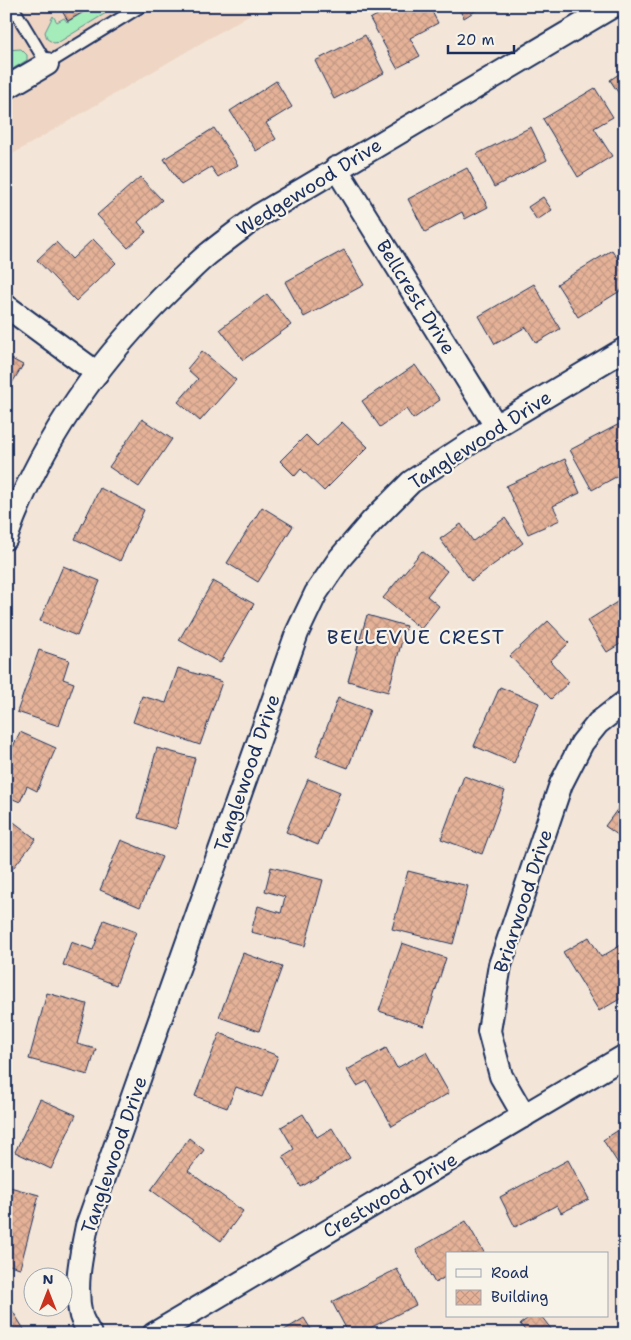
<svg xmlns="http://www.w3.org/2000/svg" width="631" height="1340" font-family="'Shantell Sans',sans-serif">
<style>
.built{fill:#efd6c4}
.green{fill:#a4ecba;stroke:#608e8c}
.building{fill:url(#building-cross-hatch);stroke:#1b2f5e}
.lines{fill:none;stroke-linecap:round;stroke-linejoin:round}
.lane-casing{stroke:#1b2f5e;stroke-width:15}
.street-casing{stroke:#1b2f5e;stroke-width:26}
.lane{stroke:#f7f3e8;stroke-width:11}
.street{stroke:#f7f3e8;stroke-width:22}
.labels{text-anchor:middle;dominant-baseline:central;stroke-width:4.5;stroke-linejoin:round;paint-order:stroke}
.street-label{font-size:19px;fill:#1b2f5e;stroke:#f7f3e8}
.neighbourhood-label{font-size:20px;letter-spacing:1px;fill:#1b2f5e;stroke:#f7f3e8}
</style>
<defs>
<pattern id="building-cross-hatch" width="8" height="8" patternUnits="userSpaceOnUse" patternTransform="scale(1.25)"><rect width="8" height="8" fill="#e5b297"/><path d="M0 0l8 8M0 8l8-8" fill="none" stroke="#c49985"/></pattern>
</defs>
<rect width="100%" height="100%" fill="#f3e6d8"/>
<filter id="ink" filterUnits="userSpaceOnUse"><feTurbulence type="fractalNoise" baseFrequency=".02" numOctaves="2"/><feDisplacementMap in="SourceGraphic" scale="10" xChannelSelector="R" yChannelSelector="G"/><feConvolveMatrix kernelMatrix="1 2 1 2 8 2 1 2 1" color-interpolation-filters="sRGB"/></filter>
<g filter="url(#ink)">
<path class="built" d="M6,6H264L6,158Z"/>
<g class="green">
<path d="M94,6H101L106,13L59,42L54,43L47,39L45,32L53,16L57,22L64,18L67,22Z"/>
<path d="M21,49L27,55V60L6,73V50Z"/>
</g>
<g class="building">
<path d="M59,6H93L68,21Z"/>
<path d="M393,6H429L438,23L410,38L420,56L397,68L370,19Z"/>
<path d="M457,6H483L464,18Z"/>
<path d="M494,6H506L497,11Z"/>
<path d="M365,35L384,73L334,99L315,61Z"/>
<path d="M625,70V103L610,80Z"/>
<path d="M276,81L292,107L266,123L276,139L256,151L230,111Z"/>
<path d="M595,88L613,117L594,128L612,156L578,177L543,119Z"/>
<path d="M531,127L547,160L494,187L477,154Z"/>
<path d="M214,128L238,165L218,177L211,167L181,185L164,159Z"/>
<path d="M467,168L488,207L465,219L462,212L425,232L408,199Z"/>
<path d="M140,177L162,200L138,222L146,232L128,248L97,215Z"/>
<path d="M543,197L552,210L537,220L528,207Z"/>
<path d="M93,239L116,263L76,301L37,260L56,242L72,259Z"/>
<path d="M344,250L364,285L304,317L285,282Z"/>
<path d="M612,250L625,270V288L578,317L557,284Z"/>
<path d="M534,284L560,329L536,343L526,327L495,344L479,316Z"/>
<path d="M267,294L291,325L243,360L220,329Z"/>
<path d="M202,351L236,380L200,421L178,402L198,379L187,369Z"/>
<path d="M6,356L23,365L6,393Z"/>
<path d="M415,365L440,400L413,419L406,409L380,427L362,401Z"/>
<path d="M142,419L172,439L139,487L109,467Z"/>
<path d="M625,421V472L592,490L570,450Z"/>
<path d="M342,422L368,447L324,491L301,469L295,476L280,461L306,435L317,446Z"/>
<path d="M565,459L580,493L553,506L560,520L528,534L506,486Z"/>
<path d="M100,488L144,510L120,561L75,539Z"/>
<path d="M262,507L293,526L258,582L227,563Z"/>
<path d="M505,518L523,543L471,581L440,539L461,524L473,541Z"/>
<path d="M422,551L447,571L427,596L439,606L421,629L383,598Z"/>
<path d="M63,566L100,581L77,636L40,621Z"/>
<path d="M213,581L254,604L220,663L179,640Z"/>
<path d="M625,597V641L607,652L587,621Z"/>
<path d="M367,615L406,626L388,692L348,681Z"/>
<path d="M548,621L569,643L550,661L569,682L551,699L510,656Z"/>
<path d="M39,650L69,660L63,679L74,683L59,726L17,712Z"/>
<path d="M178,668L222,682L200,745L133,722L142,696L166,703Z"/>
<path d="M500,687L539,703L514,763L474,746Z"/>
<path d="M338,698L370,710L348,768L316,756Z"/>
<path d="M20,732L56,748L37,791L27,786L20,802L6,796V761Z"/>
<path d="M157,748L195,758L176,829L138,818Z"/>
<path d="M464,776L505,791L482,854L441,839Z"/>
<path d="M308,779L340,792L318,845L286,832Z"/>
<path d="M625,799V840L605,826Z"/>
<path d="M6,816L36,839L6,877Z"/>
<path d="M121,840L162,857L140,907L100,890Z"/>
<path d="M271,867L323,880L305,946L251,932L258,906L281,913L285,897L265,891Z"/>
<path d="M408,871L468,886L453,944L392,929Z"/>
<path d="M104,920L136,932L116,985L63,965L71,942L93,950Z"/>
<path d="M589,937L601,957L621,945L625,950V996L599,1011L563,952Z"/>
<path d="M402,943L446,958L424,1026L379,1011Z"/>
<path d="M243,953L282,967L259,1031L219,1017Z"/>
<path d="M47,993L87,1004L77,1044L96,1049L88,1075L29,1059Z"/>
<path d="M220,1033L278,1056L262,1097L236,1087L227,1108L195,1096Z"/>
<path d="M386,1048L397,1068L426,1052L449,1093L392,1126L367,1081L357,1086L347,1070Z"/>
<path d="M40,1099L76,1115L51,1169L15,1152Z"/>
<path d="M303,1114L317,1137L332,1128L350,1158L301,1187L283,1156L294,1149L281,1127Z"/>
<path d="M625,1126V1174L603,1140Z"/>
<path d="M189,1138L204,1150L188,1171L243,1211L221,1241L151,1190Z"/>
<path d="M568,1160L589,1199L561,1213L557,1205L515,1227L500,1197Z"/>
<path d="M6,1186L39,1195L20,1268L6,1264Z"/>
<path d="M466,1221L485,1254H447V1276L435,1283L416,1250Z"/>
<path d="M397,1269L416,1305L358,1334H349L332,1302Z"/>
<path d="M10,1307L27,1334H6V1309Z"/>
<path d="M531,1316H541L555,1334H528L520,1324Z"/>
<path d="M304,1318L314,1334H278Z"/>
</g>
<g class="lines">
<g class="lane-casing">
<path id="lane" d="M12,6L47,64L141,6"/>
</g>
<g class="street-casing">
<g id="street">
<path d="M6,88L47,64"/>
<path d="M336,168L496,426"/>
<path d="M6,306L97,373"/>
<path d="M6,538C40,441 103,355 176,284C186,275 196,264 207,255C223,242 241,229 258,216L613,6"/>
<path d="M524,1116L501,1076L489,1031L500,965L561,784L582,743L598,723L625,702"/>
<path d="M90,1334C87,1328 83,1322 81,1316C74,1286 81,1256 87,1226L297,633L316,593L340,558L372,521L411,482L496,426L625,349"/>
<path d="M154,1334L625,1056"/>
</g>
</g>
<use href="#lane" class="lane"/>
<use href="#street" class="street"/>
</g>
</g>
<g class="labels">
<g class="street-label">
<text transform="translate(309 187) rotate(-32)">Wedgewood Drive</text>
<text transform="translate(416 297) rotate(58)">Bellcrest Drive</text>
<text transform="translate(480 440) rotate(-33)">Tanglewood Drive</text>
<text transform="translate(247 773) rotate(-71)">Tanglewood Drive</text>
<text transform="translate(523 901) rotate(-72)">Briarwood Drive</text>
<text transform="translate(114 1155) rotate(-71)">Tanglewood Drive</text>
<text transform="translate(390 1195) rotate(-30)">Crestwood Drive</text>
</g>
<g class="neighbourhood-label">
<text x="416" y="637">BELLEVUE CREST</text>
</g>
</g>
<rect width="631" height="1340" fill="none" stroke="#f7f3e8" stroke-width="25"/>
<rect x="12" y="12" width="606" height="1315" fill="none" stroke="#1b2f5e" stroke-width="2" filter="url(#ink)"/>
<rect x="446" y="1252" width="162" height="65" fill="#f7f3e8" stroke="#9fa5b1"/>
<rect x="456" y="1269" width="25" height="8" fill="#f7f3e8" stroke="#9fa5b1"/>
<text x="491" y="1278" font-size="15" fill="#1b2f5e">Road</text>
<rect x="456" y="1290" width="25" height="15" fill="url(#building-cross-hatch)" stroke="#9fa5b1"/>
<text x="491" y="1302" font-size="15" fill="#1b2f5e">Building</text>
<g transform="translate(48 1292)"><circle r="24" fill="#f7f3e8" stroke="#9fa5b1"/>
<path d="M0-4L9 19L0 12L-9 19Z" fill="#c8321e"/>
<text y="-8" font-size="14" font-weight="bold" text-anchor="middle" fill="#1b2f5e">N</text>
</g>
<path d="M448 45v8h66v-8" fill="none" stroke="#1b2f5e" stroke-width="2.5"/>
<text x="456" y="45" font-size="15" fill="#1b2f5e" stroke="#f7f3e8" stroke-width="4" paint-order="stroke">20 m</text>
</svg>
